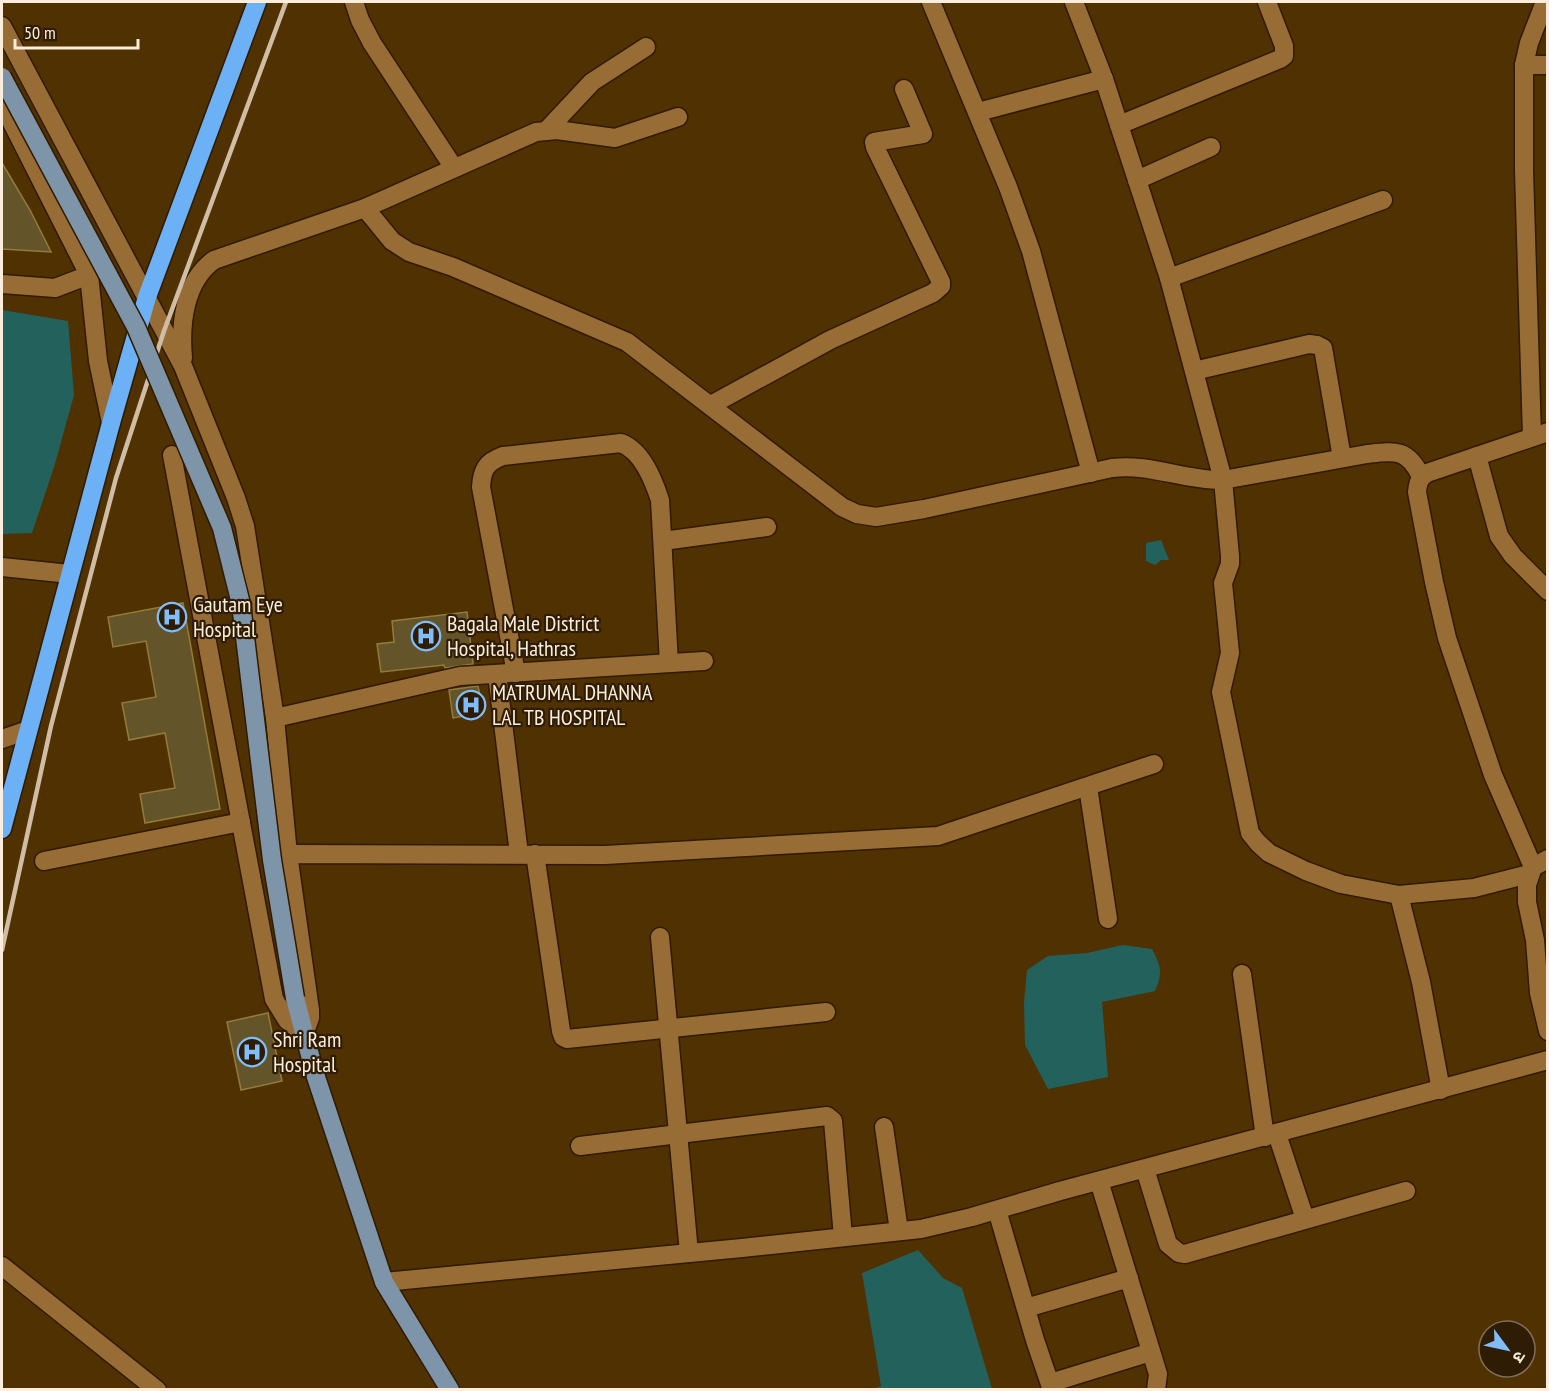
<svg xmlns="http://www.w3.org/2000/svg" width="1549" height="1391" font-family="'PT Sans Narrow','Noto Sans Devanagari',sans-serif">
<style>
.water{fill:#23615d}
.building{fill:#63542a;stroke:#937c38;stroke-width:1.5}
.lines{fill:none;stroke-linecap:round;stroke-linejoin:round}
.street-casing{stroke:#301a00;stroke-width:21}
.primary-casing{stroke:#301a00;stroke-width:21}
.highway-casing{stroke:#301a00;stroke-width:21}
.street{stroke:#986c35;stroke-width:18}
.primary{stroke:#7e95a9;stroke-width:18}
.highway{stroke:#6cb0f6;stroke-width:18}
.rail{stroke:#d0bda5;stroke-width:4.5}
.primary-bridge-casing{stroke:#301a00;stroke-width:21;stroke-linecap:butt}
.primary-bridge{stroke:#7e95a9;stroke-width:18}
.labels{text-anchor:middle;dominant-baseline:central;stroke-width:4.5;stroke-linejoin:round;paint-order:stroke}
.poi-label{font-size:22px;fill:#fceddc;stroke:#2e1c05;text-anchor:start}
</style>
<rect width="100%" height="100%" fill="#503102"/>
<g class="water">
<path d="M2,310L68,321L74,395L55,464L32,533L2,534Z"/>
<path d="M1161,540L1169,560H1161L1155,565L1146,561V543Z"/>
<path d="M1123,945L1152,949C1161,966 1163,972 1155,991L1102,1002L1108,1077L1048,1089L1025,1045L1024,1002L1027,970L1048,956L1087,953Z"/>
<path d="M918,1250L943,1278L962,1288L992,1389H873L881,1386L862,1273Z"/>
</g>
<g class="building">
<path d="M2,163L30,210L51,252L2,249Z"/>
<path d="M183,603L220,809L145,823L140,794L175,788L165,733L129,740L122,703L156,697L146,641L113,647L108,617Z"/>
<path d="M467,612L473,664L445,668L444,665L381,672L377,644L394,642L392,621Z"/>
<path d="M478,686L483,713L453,718L449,690Z"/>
<path d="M268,1013L282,1081L241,1090L227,1022Z"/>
</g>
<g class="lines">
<g class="street-casing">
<g id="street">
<path d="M354,2L360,20L372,43L454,168"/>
<path d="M931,2L1008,187L1031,251L1091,473"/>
<path d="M1074,2L1104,79L1169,278L1223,480L1230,556V564L1223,583L1230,653L1221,692L1250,833L1258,843L1269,853L1306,871L1341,884L1399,895L1474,888L1529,874"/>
<path d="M2,26L183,366L236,498L245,526L275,718L288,854"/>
<path d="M1524,65H1548"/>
<path d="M2,103L89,275L98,361L111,423"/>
<path d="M978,112L1104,79"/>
<path d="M1119,125L1280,59L1284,56V46L1267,2"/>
<path d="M548,129L592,82L646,47"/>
<path d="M1137,180L1211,147"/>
<path d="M365,208L392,241L409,252L453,267L627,342L842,507L857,514L876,517L924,509L1112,468C1150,463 1185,481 1223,480L1367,454C1394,451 1408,448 1421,477"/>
<path d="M1169,278L1383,200"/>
<path d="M2,284L55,288L89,275"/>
<path d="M183,358C180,324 184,282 214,260L365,208L536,132L557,130L615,138L678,117"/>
<path d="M1194,371L1309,344L1317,345L1323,348L1342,458"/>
<path d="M711,405L830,340L933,293L941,286V282L875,147L874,142L923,134L904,89"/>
<path d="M1532,437L1524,170V65L1529,43L1545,2"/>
<path d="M172,455L274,999L287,1020L304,1034L310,1018V1010L288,854L605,855L938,836L1154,764"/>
<path d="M1477,456L1499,536L1513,556L1548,591"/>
<path d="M663,541L767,527"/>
<path d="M2,567L70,574"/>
<path d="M516,673L481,487C482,470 486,462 503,456L621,443C642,451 653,479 660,500L669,663"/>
<path d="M497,674L519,854"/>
<path d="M275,718L460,676L704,661"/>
<path d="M2,739L28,730"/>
<path d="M1088,787L1108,919"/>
<path d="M535,854L561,1031L563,1037L567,1039L826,1012"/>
<path d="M1548,859L1533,867L1527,885V902L1535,940L1539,993L1548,1031"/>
<path d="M44,861L241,822"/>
<path d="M1533,867L1493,775L1447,638L1434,582L1417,492C1418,483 1419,478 1427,473L1548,432"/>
<path d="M1399,895L1421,982L1441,1090"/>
<path d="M660,937L689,1253"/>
<path d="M1242,974L1265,1137"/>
<path d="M884,1127L899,1231"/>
<path d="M1277,1134L1305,1219"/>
<path d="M580,1146L827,1116L833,1121L843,1237"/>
<path d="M1145,1169L1168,1244L1179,1253L1185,1254L1406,1191"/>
<path d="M1099,1181L1158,1374L1156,1390"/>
<path d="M997,1210L1035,1340L1052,1390"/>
<path d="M2,1266L157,1390"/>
<path d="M384,1282L742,1248L921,1229L972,1217L1060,1191L1548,1060"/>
<path d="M1026,1308L1129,1278"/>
<path d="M1050,1383L1151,1352"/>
</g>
</g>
<g class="primary-casing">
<path id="primary" d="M295,998L315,1074L384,1282L450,1390"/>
</g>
<g class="highway-casing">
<path id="highway" d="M2,829L111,423L147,297L257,2"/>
</g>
<use href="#street" class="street"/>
<use href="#primary" class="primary"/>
<use href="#highway" class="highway"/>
<path class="rail" d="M2,950L51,726L116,478L164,331L286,2"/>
<g class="primary-bridge-casing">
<path id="primary-bridge" d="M2,77L136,327L222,528L241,604L272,860L295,998"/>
</g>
<use href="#primary-bridge" class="primary-bridge"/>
</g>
<defs>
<g id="hospital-ring" transform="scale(1.5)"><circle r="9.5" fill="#2e1c05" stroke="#81bdfa" stroke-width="1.5"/><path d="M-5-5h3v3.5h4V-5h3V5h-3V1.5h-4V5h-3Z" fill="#81bdfa"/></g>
</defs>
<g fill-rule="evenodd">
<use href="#hospital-ring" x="172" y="617"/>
<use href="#hospital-ring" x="426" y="636"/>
<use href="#hospital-ring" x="471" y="705"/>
<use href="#hospital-ring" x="252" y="1052"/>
</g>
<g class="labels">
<g class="poi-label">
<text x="193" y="604">Gautam Eye<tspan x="193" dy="25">Hospital</tspan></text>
<text x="447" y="623">Bagala Male District<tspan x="447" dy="25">Hospital, Hathras</tspan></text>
<text x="492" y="692">MATRUMAL DHANNA<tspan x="492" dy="25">LAL TB HOSPITAL</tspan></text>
<text x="273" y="1039">Shri Ram<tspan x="273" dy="25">Hospital</tspan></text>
</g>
</g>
<rect width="1549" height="1391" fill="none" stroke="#fceddc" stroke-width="6"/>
<g transform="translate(1507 1349) rotate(123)"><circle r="28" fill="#2e1c05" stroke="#80705b" stroke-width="1.5"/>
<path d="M0-4.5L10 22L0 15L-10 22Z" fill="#81bdfa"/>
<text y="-9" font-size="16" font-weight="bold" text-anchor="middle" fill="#fceddc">उ</text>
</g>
<path d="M15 39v9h123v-9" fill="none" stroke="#fceddc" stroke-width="3"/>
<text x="24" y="39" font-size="18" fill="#fceddc" stroke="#2e1c05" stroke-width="4.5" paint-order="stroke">50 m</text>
</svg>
